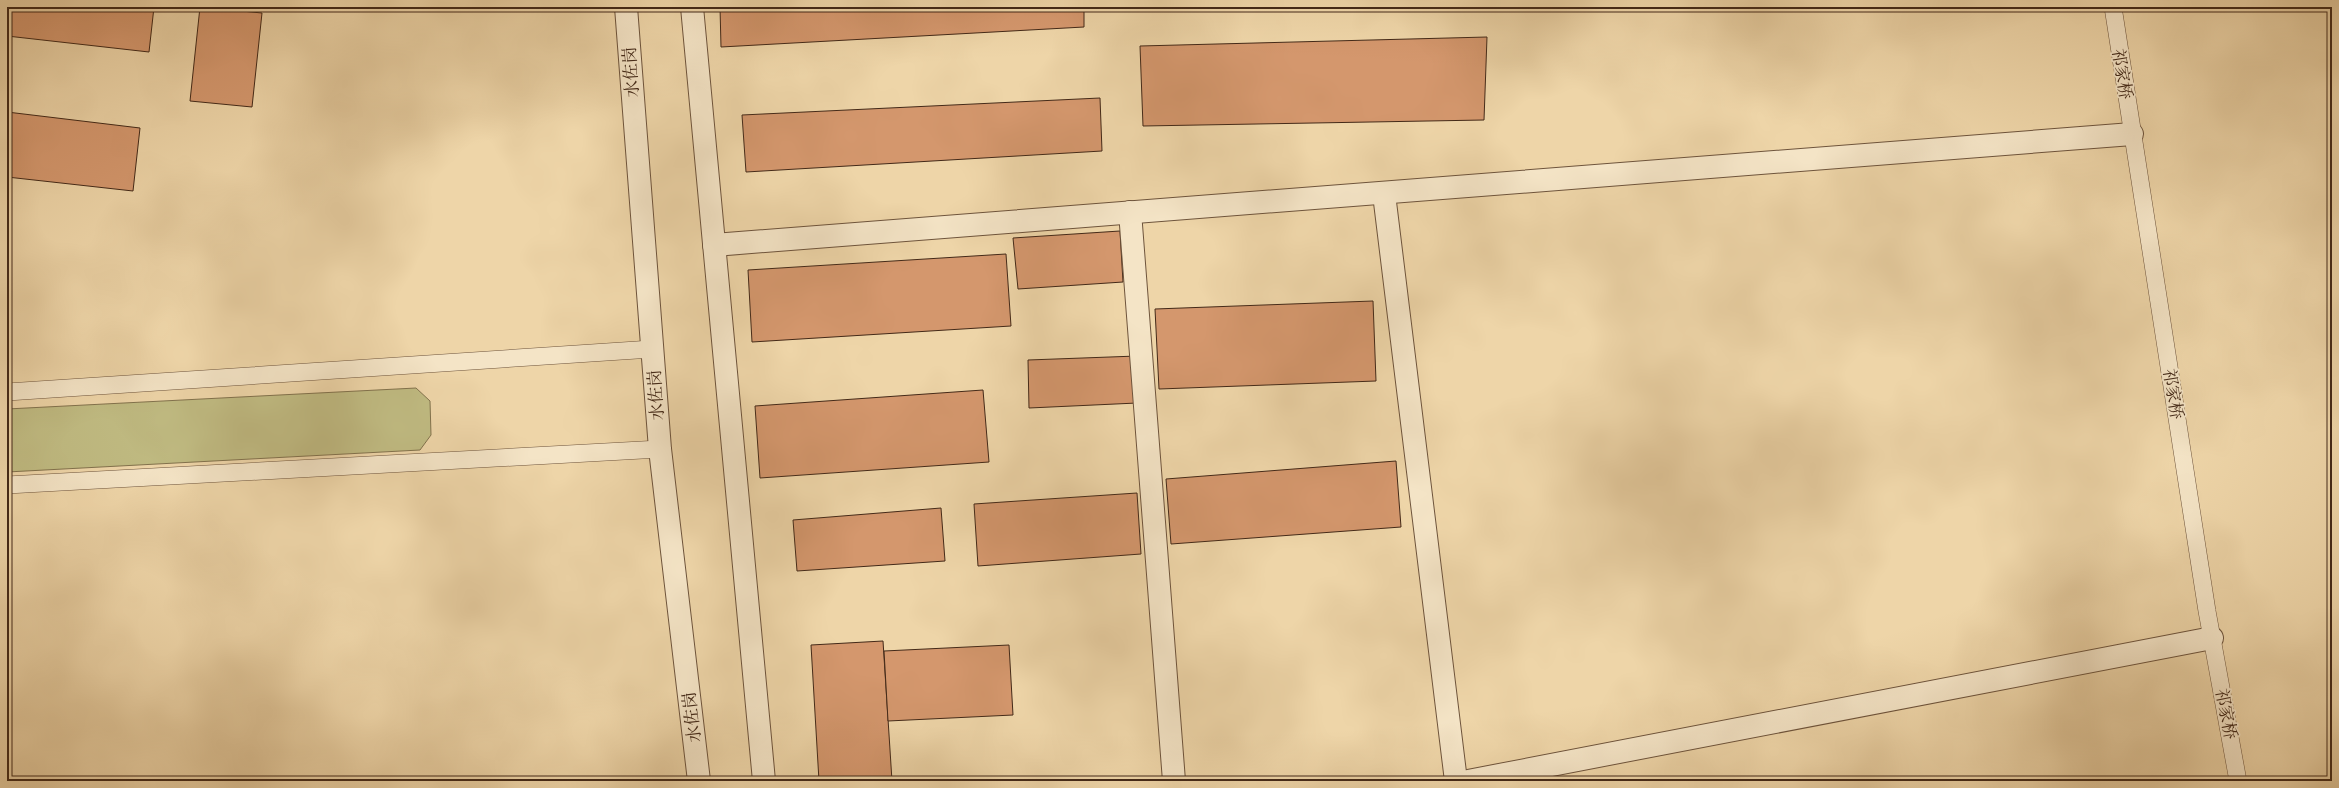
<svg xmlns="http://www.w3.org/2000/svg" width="2339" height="788" font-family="Cardo,'Noto Serif SC',serif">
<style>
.green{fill:#c0bb82;stroke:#82724d}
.building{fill:#d4976d;stroke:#432918}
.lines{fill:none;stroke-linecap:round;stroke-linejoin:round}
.service-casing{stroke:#6e543c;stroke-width:18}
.minor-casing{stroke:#6e543c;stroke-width:24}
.tertiary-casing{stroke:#6e543c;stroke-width:24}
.service{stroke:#f4e4c6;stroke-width:17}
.minor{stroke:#f4e4c6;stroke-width:22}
.tertiary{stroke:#f4e4c6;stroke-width:22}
.labels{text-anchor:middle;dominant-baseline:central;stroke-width:3.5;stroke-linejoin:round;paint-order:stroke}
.street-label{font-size:17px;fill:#432918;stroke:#f4e4c6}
</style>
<rect width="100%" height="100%" fill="#eed5a8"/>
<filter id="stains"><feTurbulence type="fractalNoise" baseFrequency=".005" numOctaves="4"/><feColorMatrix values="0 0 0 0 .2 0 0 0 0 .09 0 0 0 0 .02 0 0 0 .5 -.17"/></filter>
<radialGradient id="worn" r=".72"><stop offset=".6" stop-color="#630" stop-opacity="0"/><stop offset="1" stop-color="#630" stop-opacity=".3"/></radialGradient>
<path class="green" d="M416,388L430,401L431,435L420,450L7,472V409Z"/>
<g class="building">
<path d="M7,7H154L149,52L7,36Z"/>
<path d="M200,7L262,13L252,107L190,101Z"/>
<path d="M720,7H1084V27L721,47Z"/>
<path d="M1487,37L1484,120L1143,126L1140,46Z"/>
<path d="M1100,98L1102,151L746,172L742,115Z"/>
<path d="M7,112L140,128L133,191L7,177Z"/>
<path d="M1120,231L1123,282L1018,289L1013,238Z"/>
<path d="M1006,254L1011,326L752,342L748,270Z"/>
<path d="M1373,301L1376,381L1159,389L1155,309Z"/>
<path d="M1137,356V403L1029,408L1028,360Z"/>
<path d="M983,390L989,462L760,478L755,406Z"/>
<path d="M1396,461L1401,527L1171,544L1166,479Z"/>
<path d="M1137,493L1141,554L978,566L974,504Z"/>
<path d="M941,508L945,561L797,571L793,520Z"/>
<path d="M883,641L892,781H819L811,645Z"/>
<path d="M1009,645L1013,715L888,721L884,651Z"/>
</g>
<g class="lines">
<g class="service-casing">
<g id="service">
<path d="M2113,7L2207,611L2238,781"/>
<path d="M7,392L652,349"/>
<path d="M7,485L660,449"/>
</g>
</g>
<g class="minor-casing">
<g id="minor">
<path d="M1384,194L1456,781"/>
<path d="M1130,212L1174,781"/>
<path d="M714,245L2132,134"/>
<path d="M1468,781L2212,638"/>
</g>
</g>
<g class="tertiary-casing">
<g id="tertiary">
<path d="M626,7L660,449L699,781"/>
<path d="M692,7L764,781"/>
</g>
</g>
<use href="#service" class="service"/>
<use href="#minor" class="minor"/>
<use href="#tertiary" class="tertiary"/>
</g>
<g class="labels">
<g class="street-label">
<text transform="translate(631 72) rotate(-94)">水佐岗</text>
<text transform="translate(2122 74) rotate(81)">祁家桥</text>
<text transform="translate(2173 394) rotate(81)">祁家桥</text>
<text transform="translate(656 395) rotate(-94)">水佐岗</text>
<text transform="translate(2226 714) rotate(79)">祁家桥</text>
<text transform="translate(692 717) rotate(-97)">水佐岗</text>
</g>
</g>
<rect width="2339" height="788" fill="none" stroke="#eed5a8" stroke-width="24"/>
<rect x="8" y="8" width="2323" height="772" fill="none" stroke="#432918" stroke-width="2"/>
<rect x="12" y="12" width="2315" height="764" fill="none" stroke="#432918"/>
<rect width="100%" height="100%" filter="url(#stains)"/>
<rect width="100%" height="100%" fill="url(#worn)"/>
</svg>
